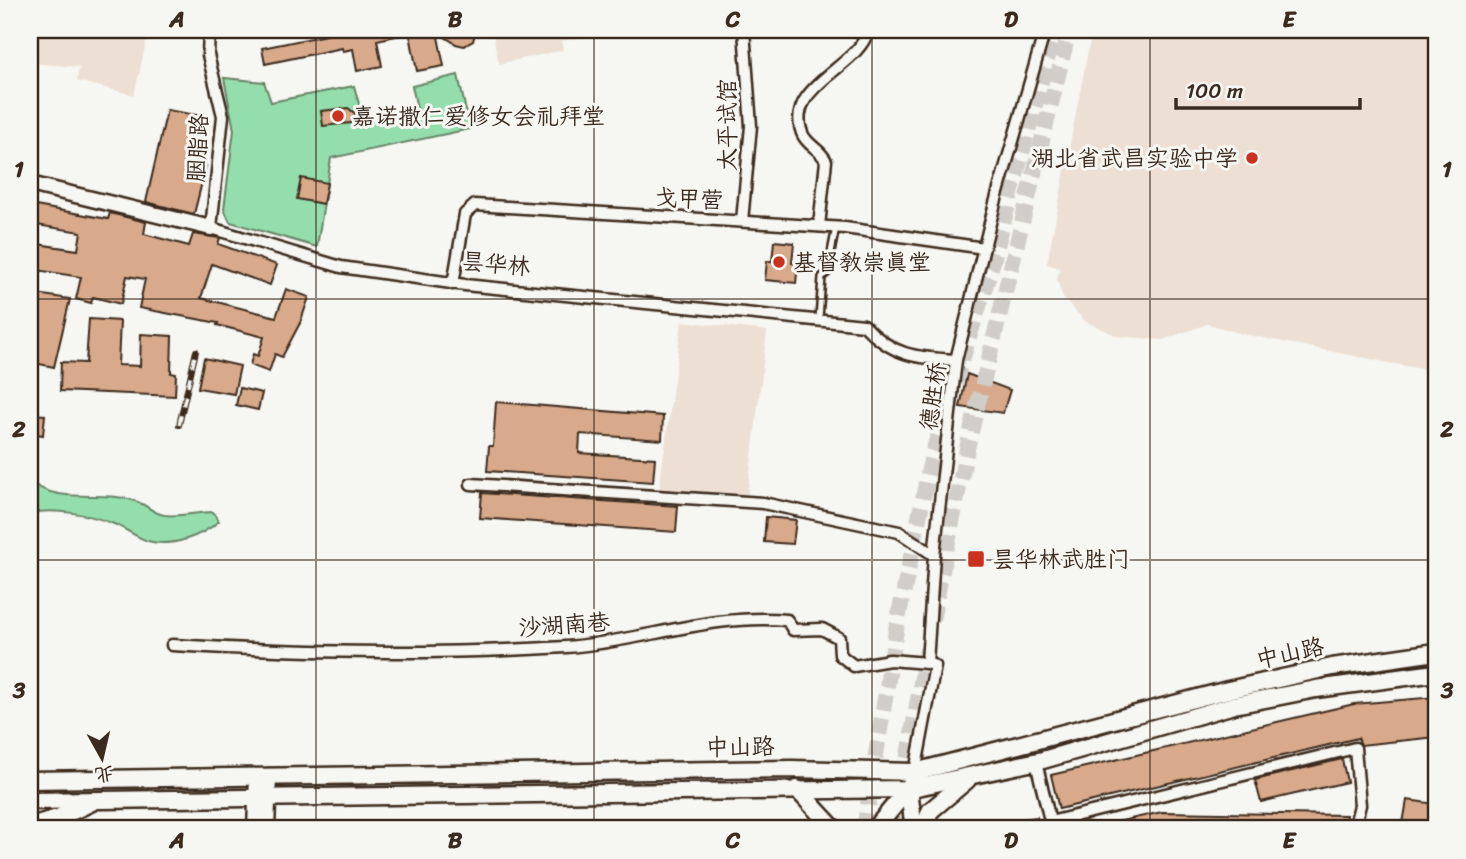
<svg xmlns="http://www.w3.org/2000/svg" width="1466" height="859" font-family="Sriracha,'LXGW WenKai TC',sans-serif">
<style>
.built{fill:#eddfd3}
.green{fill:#94dead;stroke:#688466;stroke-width:2}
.building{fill:#d8a98a;stroke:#3b2a1e;stroke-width:2}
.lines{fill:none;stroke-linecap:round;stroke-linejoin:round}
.primary-tunnel{stroke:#d1cdc8;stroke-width:16;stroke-dasharray:16 8;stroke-linecap:butt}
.lane-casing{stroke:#3b2a1e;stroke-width:10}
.street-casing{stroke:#3b2a1e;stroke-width:15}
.secondary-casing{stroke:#3b2a1e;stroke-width:19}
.primary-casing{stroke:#3b2a1e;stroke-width:21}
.lane{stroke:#f6f6f2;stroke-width:5}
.street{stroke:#f6f6f2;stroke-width:10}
.secondary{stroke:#f6f6f2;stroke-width:14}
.primary{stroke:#f6f6f2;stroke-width:16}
.rail-casing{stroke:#3b2a1e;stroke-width:6}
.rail{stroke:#f6f6f2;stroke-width:3.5;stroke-dasharray:10;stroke-linecap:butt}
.grid{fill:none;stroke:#3b2a1e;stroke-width:2;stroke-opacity:0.55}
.poi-dot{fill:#c8321e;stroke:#f6f6f2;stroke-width:2.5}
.labels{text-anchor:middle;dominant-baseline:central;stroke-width:6;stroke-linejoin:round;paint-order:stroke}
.poi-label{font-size:23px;fill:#3b2a1e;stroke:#f6f6f2;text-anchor:start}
.street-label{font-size:23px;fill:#3b2a1e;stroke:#f6f6f2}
.neatline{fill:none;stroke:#3b2a1e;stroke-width:2.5}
.grid-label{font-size:23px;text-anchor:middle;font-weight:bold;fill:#3b2a1e}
</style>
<rect width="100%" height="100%" fill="#f6f6f2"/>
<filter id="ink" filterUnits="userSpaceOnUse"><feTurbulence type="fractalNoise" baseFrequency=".0143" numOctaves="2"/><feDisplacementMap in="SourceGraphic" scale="14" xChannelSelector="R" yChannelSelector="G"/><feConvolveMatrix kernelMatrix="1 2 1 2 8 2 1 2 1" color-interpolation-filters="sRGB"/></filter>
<g filter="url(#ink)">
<g class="built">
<path d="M30,30H149L134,95L77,81L79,67L30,63Z"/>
<path d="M492,30H600V35L561,41L563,50L499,64Z"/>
<path d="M1092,30H1436V372L1243,334L1208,324L1162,340L1117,336L1085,321L1063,298L1057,280L1060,268L1047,264Z"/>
<path d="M682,321L767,331L747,497L659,491Z"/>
</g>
<g class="green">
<path d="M458,75L470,129L331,158L317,247L230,222L224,209L234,130L224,78L264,82L271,102L354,86L364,122L418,113L412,86Z"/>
<path d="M30,481C58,506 104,489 135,501C146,504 152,513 164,515C179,517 198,512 213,512L219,521C202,536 171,548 148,541C136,537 126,529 114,524C89,514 56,508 30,513Z"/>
</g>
<g class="building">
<path d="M351,30H406V34L377,40L382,66L357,71L353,49L343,51L342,48L265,64L262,48Z"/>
<path d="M409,30H476L473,41L464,46L456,44L437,32L444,66L417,71Z"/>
<path d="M348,108L357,115L351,123L323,126L321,111Z"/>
<path d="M167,110L208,117L199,164L206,166L194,214L146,202Z"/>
<path d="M301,178L327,183L323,204L297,199Z"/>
<path d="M30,205L108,219L110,213L146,222L144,234L189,246L193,234L220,238L218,244L277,265L270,285L212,264L201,298L276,317L286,289L309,297L300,323L282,357L275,354L269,372L250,365L253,354L258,356L264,337L217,325L218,323L139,308L145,279L127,276L121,304L93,297L91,303L76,299L81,277L30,269V243L78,250L81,232L30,224Z"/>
<path d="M774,241L794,243L792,263L798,264L796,283L765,280L767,261H772Z"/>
<path d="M30,293L70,299L54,367L30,362Z"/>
<path d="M89,319L120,321L118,365L140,366L141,334L172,336L171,373L176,374L175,396L60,391L61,362L86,363Z"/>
<path d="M204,358L240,366L234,394L198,388Z"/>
<path d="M967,374L1010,390L1003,413L960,407Z"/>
<path d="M240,388L262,393L258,410L236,405Z"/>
<path d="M496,402L663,416L662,440L580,434L579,453L655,458L653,482L487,471L489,446H493Z"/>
<path d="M30,414L45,415L43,435L30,433Z"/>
<path d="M482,493L678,506L676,532L480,518Z"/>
<path d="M766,517L796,520L793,544L764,542Z"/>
<path d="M1436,697V737L1361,745L1358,738L1059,809L1051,775L1354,704Z"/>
<path d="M1342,759L1347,782L1261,802L1255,780Z"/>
<path d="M1407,800L1436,804V829H1402Z"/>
<path d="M1162,812L1346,815L1345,829H1103V825Z"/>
<path d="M1037,817L1040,829H996L995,824Z"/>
</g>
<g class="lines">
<g class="primary-tunnel">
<path d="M932,620L968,444L1069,30"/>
<path d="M864,829L897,624L932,455L991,268L1055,30"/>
<path d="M895,829L927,649"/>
</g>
<g class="lane-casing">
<path id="lane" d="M819,319L822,277L827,273L836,227"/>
</g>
<g class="street-casing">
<g id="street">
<path d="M209,30L208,55L223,116L211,228L341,267L465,285L864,325C892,356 916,358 956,360"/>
<path d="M742,221L751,126L744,30"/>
<path d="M819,226L826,161C820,148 807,146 802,133C784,86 860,67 868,30"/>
<path d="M453,284L465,214L475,205L845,228L984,248"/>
<path d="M471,484L763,503L899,532L934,555"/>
<path d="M172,645C302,653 436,655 566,647C641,642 711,613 787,620L793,630L822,629L839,638L840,655L854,666L890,660L927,663"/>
<path d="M1036,762L1052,829"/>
<path d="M915,772L935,666L927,663L934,555L956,360L995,203L1045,30"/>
<path d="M1050,822L1355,748L1360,805L1354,829"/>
</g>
</g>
<g class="secondary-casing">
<g id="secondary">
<path d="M30,184L211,228"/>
<path d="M255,829L257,777"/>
<path d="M267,829L269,776"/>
</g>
</g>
<g class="primary-casing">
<g id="primary">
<path d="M30,780L791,769L915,772L1228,690L1332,667L1436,652"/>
<path d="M912,781C906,795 914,813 913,829"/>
<path d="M797,789L834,829"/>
<path d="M30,801L908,789L1043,760L1234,705L1316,689L1436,673"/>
<path d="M30,826L58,818L92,802"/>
<path d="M875,829L908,789"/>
<path d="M924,829L930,811L967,780"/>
</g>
</g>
<use href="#lane" class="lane"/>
<use href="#street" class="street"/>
<use href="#secondary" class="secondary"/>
<use href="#primary" class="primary"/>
<g class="rail-casing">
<path id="rail" d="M179,425L196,351"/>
</g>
<use href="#rail" class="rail"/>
</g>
</g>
<path class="grid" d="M316,30V829M594,30V829M872,30V829M1150,30V829M30,299H1436M30,560H1436"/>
<g class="poi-dot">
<circle cx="338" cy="116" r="7"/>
<circle cx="1252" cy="158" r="7"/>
<circle cx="779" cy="262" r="7"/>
<rect x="967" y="550" width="18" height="18" rx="3.5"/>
</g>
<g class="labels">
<g class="poi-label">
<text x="352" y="116">嘉诺撒仁爱修女会礼拜堂</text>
<text x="1238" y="158" text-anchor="end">湖北省武昌实验中学</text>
<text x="793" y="262">基督教崇真堂</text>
<text x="992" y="559">昙华林武胜门</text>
</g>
<g class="street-label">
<text transform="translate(727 125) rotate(-90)">太平试馆</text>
<text transform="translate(198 148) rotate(-87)">胭脂路</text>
<text transform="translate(689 199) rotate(3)">戈甲营</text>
<text transform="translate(496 264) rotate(5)">昙华林</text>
<text transform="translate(933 396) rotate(-82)">德胜桥</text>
<text transform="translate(564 625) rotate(-4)">沙湖南巷</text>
<text transform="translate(1290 653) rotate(-12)">中山路</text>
<text transform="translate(740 747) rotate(-1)">中山路</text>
</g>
</g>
<rect width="1466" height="859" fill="none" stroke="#f6f6f2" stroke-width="77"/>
<g transform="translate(102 758) rotate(172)" stroke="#f6f6f2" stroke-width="5" paint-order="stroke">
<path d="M0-5L12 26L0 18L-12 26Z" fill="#3b2a1e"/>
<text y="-10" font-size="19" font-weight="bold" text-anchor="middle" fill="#3b2a1e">北</text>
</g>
<path d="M1176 98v10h184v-10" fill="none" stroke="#3b2a1e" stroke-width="3.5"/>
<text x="1186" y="98" font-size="21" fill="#3b2a1e" stroke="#f6f6f2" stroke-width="5" paint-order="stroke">100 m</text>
<rect x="38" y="38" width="1390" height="782" class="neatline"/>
<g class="grid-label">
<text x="177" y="27">A</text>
<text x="455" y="27">B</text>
<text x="733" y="27">C</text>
<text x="1011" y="27">D</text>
<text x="1289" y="27">E</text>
<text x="19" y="177">1</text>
<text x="1447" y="177">1</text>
<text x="19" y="437">2</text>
<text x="1447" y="437">2</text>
<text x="19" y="698">3</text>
<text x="1447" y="698">3</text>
<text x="177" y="848">A</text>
<text x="455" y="848">B</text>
<text x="733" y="848">C</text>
<text x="1011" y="848">D</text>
<text x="1289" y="848">E</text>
</g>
</svg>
